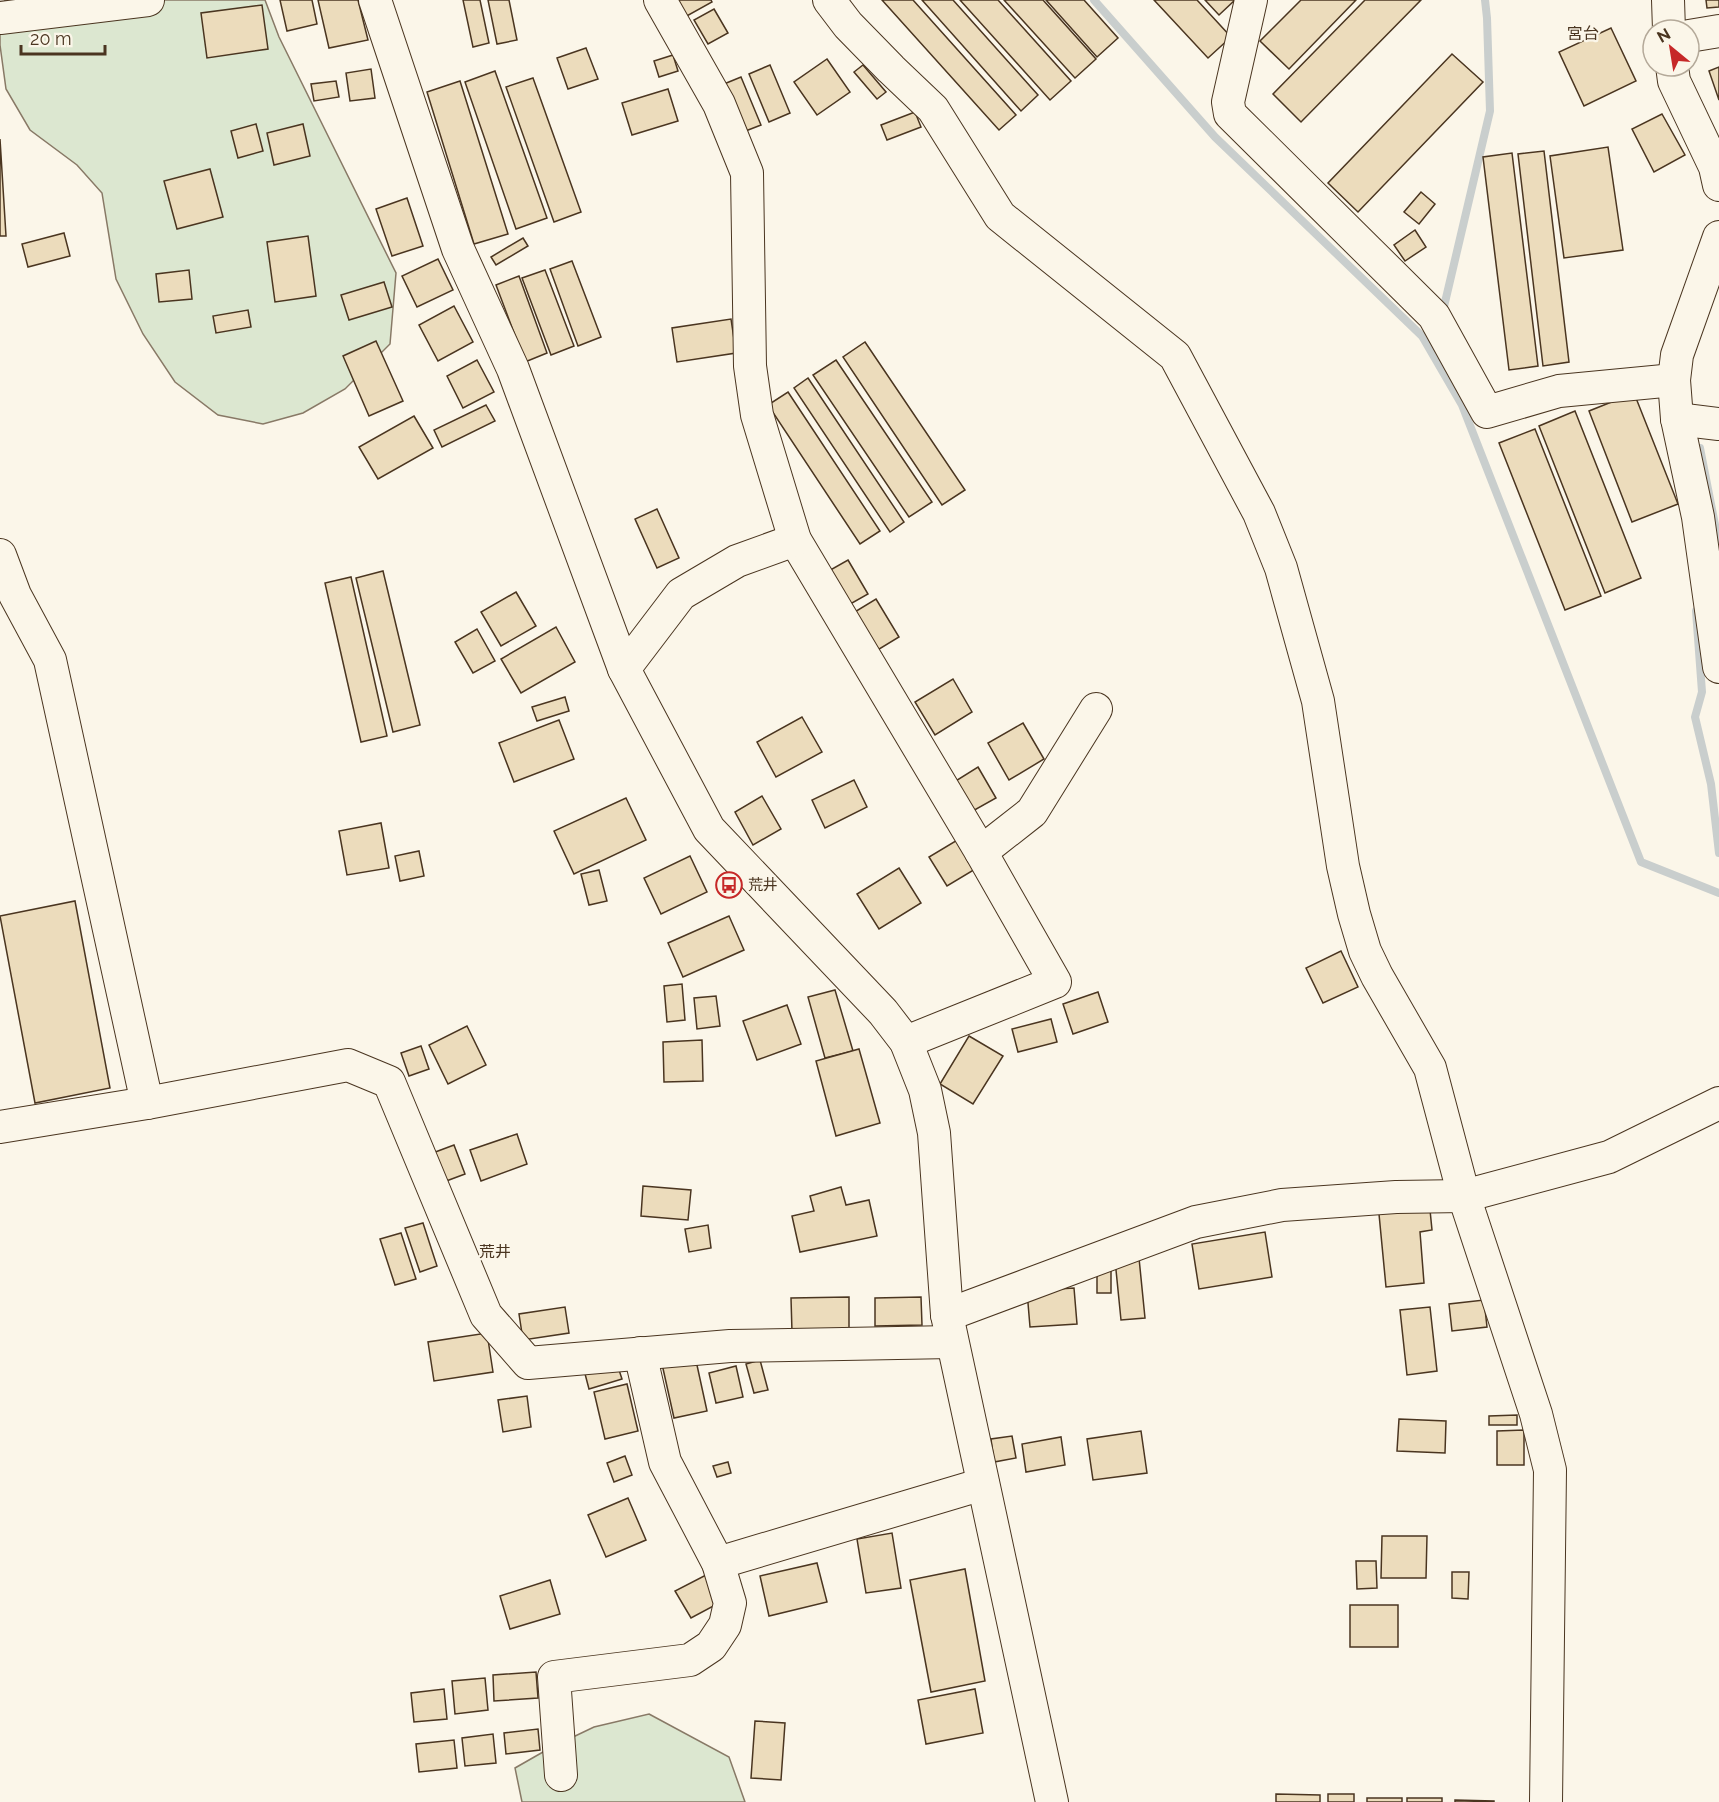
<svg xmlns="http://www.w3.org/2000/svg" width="1719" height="1802" font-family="Raleway,'Noto Sans JP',sans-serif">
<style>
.green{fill:#dce7d0;stroke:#887966;stroke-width:1.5}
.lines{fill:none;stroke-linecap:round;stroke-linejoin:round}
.stream{stroke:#c9cecd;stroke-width:8}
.building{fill:#ecdcbc;stroke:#4a3520;stroke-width:1.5}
.minor-casing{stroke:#4a3520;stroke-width:34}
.minor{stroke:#fbf6e9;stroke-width:32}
.labels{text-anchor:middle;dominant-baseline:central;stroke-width:4.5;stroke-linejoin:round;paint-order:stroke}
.poi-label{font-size:15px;fill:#4a3520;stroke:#fbf6e9;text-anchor:start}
.neighbourhood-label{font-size:16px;fill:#4a3520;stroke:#fbf6e9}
</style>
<rect width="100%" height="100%" fill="#fbf6e9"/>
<g class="green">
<path d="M5,0H265L279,37L396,273L390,344L345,389L303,413L263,424L218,415L175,382L143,334L116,279L102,193L77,165L30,130L6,89L0,45V27Z"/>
<path d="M649,1714L729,1757L745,1802H522L515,1768L550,1748L594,1727Z"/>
</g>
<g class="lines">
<g class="stream">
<path d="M1094,0L1215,137L1422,336L1462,405L1641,862L1719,893"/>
<path d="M1442,315L1490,111L1487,18L1485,0"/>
<path d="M1700,448L1719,545"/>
<path d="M1696,611L1702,692L1695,717L1711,784L1719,853"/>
</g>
</g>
<g class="building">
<path d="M280,0H312L317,24L287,31Z"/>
<path d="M318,0H358L368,40L329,48Z"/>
<path d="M463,0H480L489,43L473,47Z"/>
<path d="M488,0H509L517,40L497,44Z"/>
<path d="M675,0H711L712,2L685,17Z"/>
<path d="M882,0H913L1016,115L999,130Z"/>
<path d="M922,0H953L1038,95L1021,111Z"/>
<path d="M960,0H998L1071,81L1050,100Z"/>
<path d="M1004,0H1043L1096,59L1075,78Z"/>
<path d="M1046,0H1084L1118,38L1097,57Z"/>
<path d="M1154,0H1197L1231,37L1208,58Z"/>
<path d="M1205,0H1235L1219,15Z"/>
<path d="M1301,0H1356L1289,69L1260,41Z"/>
<path d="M1365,0H1421L1301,122L1273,94Z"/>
<path d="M1706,0H1719V7L1707,8Z"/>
<path d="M262,5L268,49L207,58L201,13Z"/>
<path d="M714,9L728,33L708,44L694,20Z"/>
<path d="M1611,28L1636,81L1584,106L1559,52Z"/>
<path d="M586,48L598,79L568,89L557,58Z"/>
<path d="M1452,54L1483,82L1358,212L1328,183Z"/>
<path d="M673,55L678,71L659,77L654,61Z"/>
<path d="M827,59L850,92L817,115L794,82Z"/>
<path d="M770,65L790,113L769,122L749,74Z"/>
<path d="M863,65L886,92L877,99L854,72Z"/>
<path d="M1719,67V100L1709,71Z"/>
<path d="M371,69L375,98L350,101L346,73Z"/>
<path d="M495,71L547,218L516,229L465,82Z"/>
<path d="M741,77L761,125L743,132L724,84Z"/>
<path d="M533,78L581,212L554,222L506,87Z"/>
<path d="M336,81L339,97L314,101L311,84Z"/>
<path d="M460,81L508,234L474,244L427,92Z"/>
<path d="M668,89L678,121L632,135L622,103Z"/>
<path d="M915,112L921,127L887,140L881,125Z"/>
<path d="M1662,114L1685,155L1654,172L1632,129Z"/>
<path d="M256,124L263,151L238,158L231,131Z"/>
<path d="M303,124L310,156L274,165L267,133Z"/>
<path d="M0,139L6,236H0Z"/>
<path d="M1608,147L1623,250L1564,258L1550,156Z"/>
<path d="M1544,151L1569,362L1543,366L1518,154Z"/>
<path d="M1512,153L1538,366L1509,370L1483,157Z"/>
<path d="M210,169L223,217L177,229L164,181Z"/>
<path d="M1421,192L1435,204L1419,224L1404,212Z"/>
<path d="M407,198L423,246L392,256L376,209Z"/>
<path d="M1415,230L1426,247L1405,261L1394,245Z"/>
<path d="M64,233L70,256L28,267L22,244Z"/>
<path d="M308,236L316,296L275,302L267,242Z"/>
<path d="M523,238L528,246L496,265L491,257Z"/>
<path d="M438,259L453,290L417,307L402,276Z"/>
<path d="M572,261L601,337L578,346L550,269Z"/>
<path d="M189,270L192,299L159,302L156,274Z"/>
<path d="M545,270L574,346L551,355L522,278Z"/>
<path d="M519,276L547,353L525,362L496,285Z"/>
<path d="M384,282L392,307L349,320L341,295Z"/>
<path d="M454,306L473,342L438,361L419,325Z"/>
<path d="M248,310L251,327L216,333L213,316Z"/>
<path d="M731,319L736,353L677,362L672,328Z"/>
<path d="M376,341L403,401L369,416L343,356Z"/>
<path d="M865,342L965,490L942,505L843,357Z"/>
<path d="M477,360L494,392L463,408L447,376Z"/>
<path d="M836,360L932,502L909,517L813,375Z"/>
<path d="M808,378L904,522L890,532L794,388Z"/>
<path d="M788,392L880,531L860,544L768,405Z"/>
<path d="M1634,393L1678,504L1632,522L1589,411Z"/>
<path d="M486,405L495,421L442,447L434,430Z"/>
<path d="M1575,411L1641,578L1605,593L1539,426Z"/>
<path d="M414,416L433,448L378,479L359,447Z"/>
<path d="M1535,429L1601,596L1565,610L1499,443Z"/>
<path d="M657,509L679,558L657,568L635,519Z"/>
<path d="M848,560L868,594L845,607L825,573Z"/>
<path d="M383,571L420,725L393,732L356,578Z"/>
<path d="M351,577L387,736L361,742L325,583Z"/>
<path d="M516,592L536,626L501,646L481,612Z"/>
<path d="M876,599L899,637L876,651L853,613Z"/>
<path d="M556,627L575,662L521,693L501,659Z"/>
<path d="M477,629L495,661L473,673L455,642Z"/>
<path d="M953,679L972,712L935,735L915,702Z"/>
<path d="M565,697L569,711L537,721L532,707Z"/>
<path d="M802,717L822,752L776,777L757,742Z"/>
<path d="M559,720L574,759L514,782L499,743Z"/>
<path d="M1023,723L1044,759L1009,780L988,743Z"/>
<path d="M978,767L996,798L971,812L954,782Z"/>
<path d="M854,780L867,807L825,828L812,800Z"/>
<path d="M762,796L781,829L753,845L735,812Z"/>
<path d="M626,798L646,840L574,874L554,831Z"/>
<path d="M381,823L389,868L347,875L339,831Z"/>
<path d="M959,839L977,868L947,886L929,857Z"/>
<path d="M419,851L424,876L400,881L395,856Z"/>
<path d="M690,856L707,892L661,914L644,878Z"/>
<path d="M899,868L921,903L879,929L857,894Z"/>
<path d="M599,870L607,901L589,905L581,874Z"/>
<path d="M75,901L110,1088L35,1103L0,916Z"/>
<path d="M729,916L744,950L683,977L668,943Z"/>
<path d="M1341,951L1358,987L1323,1003L1306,968Z"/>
<path d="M682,984L685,1020L667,1022L664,986Z"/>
<path d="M835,990L853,1051L825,1058L808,997Z"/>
<path d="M1098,992L1108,1022L1073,1034L1063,1004Z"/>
<path d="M716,996L720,1026L697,1029L694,998Z"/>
<path d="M787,1005L801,1044L757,1060L743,1021Z"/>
<path d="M1051,1019L1057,1042L1018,1052L1012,1029Z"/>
<path d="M467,1026L486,1065L448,1084L429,1045Z"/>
<path d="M969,1036L1003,1056L973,1104L940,1084Z"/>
<path d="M702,1040L703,1081L664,1082L663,1042Z"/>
<path d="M421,1046L429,1069L409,1076L401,1053Z"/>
<path d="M859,1049L880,1123L836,1136L816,1061Z"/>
<path d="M517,1134L527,1164L481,1181L470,1150Z"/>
<path d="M454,1145L465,1174L441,1183L430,1154Z"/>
<path d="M643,1186L691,1190L688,1220L641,1216Z"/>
<path d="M841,1187L846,1205L869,1200L877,1236L800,1252L792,1216L814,1211L810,1196Z"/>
<path d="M1429,1200L1432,1230L1420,1232L1424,1283L1386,1287L1379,1214Z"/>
<path d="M423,1223L437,1266L420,1272L405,1228Z"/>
<path d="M708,1225L711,1248L689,1252L685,1229Z"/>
<path d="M1265,1232L1272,1277L1199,1289L1192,1244Z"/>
<path d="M401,1233L416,1279L395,1285L380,1239Z"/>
<path d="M1139,1258L1145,1318L1121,1320L1115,1260Z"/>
<rect x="1097" y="1270" width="14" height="23"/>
<path d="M1074,1288L1077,1324L1030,1327L1027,1291Z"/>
<path d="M849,1297V1331L792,1332L791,1298Z"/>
<path d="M921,1297L922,1325L875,1326V1298Z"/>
<path d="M1484,1300L1487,1327L1452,1331L1449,1304Z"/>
<path d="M565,1307L569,1333L523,1340L519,1314Z"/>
<path d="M1430,1307L1437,1371L1407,1375L1400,1310Z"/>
<path d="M487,1333L493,1372L434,1381L428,1342Z"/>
<path d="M695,1356L707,1411L674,1418L662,1364Z"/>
<path d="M760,1360L768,1390L754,1393L746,1364Z"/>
<path d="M616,1361L622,1379L589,1389L584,1370Z"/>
<path d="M736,1366L743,1397L716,1403L709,1373Z"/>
<path d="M627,1384L638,1431L605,1439L594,1392Z"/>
<path d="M527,1396L531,1427L503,1432L498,1400Z"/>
<path d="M1517,1415V1425H1489V1416Z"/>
<path d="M1399,1419L1446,1421L1445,1453L1397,1451Z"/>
<path d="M1524,1430V1465H1497V1431Z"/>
<path d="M1141,1431L1147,1473L1093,1480L1087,1439Z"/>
<path d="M1012,1436L1016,1458L994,1462L991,1439Z"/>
<path d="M1061,1437L1065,1465L1026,1472L1022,1444Z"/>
<path d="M625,1456L632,1475L614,1482L607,1463Z"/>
<path d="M728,1462L731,1473L717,1477L713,1466Z"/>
<path d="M628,1498L646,1540L606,1557L588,1515Z"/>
<path d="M892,1533L901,1588L866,1593L857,1539Z"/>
<path d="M1382,1536H1427L1426,1578H1381Z"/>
<path d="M1356,1561H1376L1377,1588L1357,1589Z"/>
<path d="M817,1563L827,1602L769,1616L760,1576Z"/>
<path d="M965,1569L985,1681L931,1692L910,1580Z"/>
<path d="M1452,1572H1469L1468,1599L1452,1598Z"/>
<path d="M706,1575L721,1602L691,1618L675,1591Z"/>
<path d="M550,1580L560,1614L510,1629L500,1596Z"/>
<rect x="1350" y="1605" width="48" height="42"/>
<path d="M536,1672L538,1698L494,1701L493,1675Z"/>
<path d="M485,1678L488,1710L455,1714L452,1681Z"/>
<path d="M444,1689L447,1719L414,1722L411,1693Z"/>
<path d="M975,1689L983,1733L926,1744L918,1700Z"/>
<path d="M755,1721L785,1723L781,1780L751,1778Z"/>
<path d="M538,1729L540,1750L506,1754L504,1733Z"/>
<path d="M493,1734L496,1763L465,1766L462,1738Z"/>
<path d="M454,1740L457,1768L419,1772L416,1744Z"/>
<path d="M1276,1794L1320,1795V1802H1276Z"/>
<rect x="1328" y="1794" width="26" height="8"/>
<rect x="1367" y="1798" width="35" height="4"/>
<rect x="1407" y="1798" width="35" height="4"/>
<path d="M1455,1800L1494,1801V1802H1455Z"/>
</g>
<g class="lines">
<g class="minor-casing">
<g id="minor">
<path d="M375,0L458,249L513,369L624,669L709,829L883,1012L906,1042L925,1090L934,1133L947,1315L1052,1802"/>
<path d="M660,0L719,104L747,173L750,366L757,415L795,540L981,852L1055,982L906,1042"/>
<path d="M829,0L848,25L891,69L933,109L1000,216L1175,356L1259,513L1281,568L1318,701L1343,866L1354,914L1365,951L1377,976L1430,1068L1464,1196L1536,1414L1550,1470L1546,1802"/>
<path d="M1251,0L1228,102L1230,114L1434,316L1487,412L1559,391L1674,380"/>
<path d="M1668,0L1669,30"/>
<path d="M0,18L148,0"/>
<path d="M1689,36L1719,31"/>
<path d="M1672,66L1674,81L1715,167L1719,185"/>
<path d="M1719,237L1677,355L1674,380L1677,419L1698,517L1719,667"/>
<path d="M1677,419L1719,424"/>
<path d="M0,555L15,595L50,660L147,1103"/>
<path d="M624,669L681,594L737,561L795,540"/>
<path d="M981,852L1032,812L1096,709"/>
<path d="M0,1127L147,1103L348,1065L389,1082L486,1315L528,1363L730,1346L952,1342"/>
<path d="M947,1315L1196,1222L1282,1205L1396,1197L1464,1196L1609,1157L1719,1103"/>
<path d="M718,1563L983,1484"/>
<path d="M561,1775L554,1677L690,1660L711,1646L725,1625L730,1603L718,1563L665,1462L640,1353"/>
</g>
</g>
<use href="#minor" class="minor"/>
</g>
<defs>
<g id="bus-ring" transform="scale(1.35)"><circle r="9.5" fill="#fbf6e9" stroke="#c62828" stroke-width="1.5"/><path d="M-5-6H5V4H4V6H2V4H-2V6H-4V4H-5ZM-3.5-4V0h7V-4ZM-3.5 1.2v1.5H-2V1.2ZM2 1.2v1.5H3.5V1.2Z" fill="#c62828"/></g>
</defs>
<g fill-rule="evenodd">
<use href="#bus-ring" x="729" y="885"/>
</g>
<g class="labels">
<g class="poi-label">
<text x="748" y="885">荒井</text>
</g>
<g class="neighbourhood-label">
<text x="1583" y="33">宮台</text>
<text x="495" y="1251">荒井</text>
</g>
</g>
<g transform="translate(1671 48) rotate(330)"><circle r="28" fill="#fbf6e9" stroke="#b4a999" stroke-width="1.5"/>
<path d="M0-4.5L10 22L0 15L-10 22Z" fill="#c62828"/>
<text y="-9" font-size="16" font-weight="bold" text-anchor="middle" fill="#4a3520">N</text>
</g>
<path d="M21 45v9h84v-9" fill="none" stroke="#4a3520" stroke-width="3"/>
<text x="30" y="45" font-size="18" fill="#4a3520" stroke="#fbf6e9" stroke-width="4.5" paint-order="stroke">20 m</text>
</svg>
